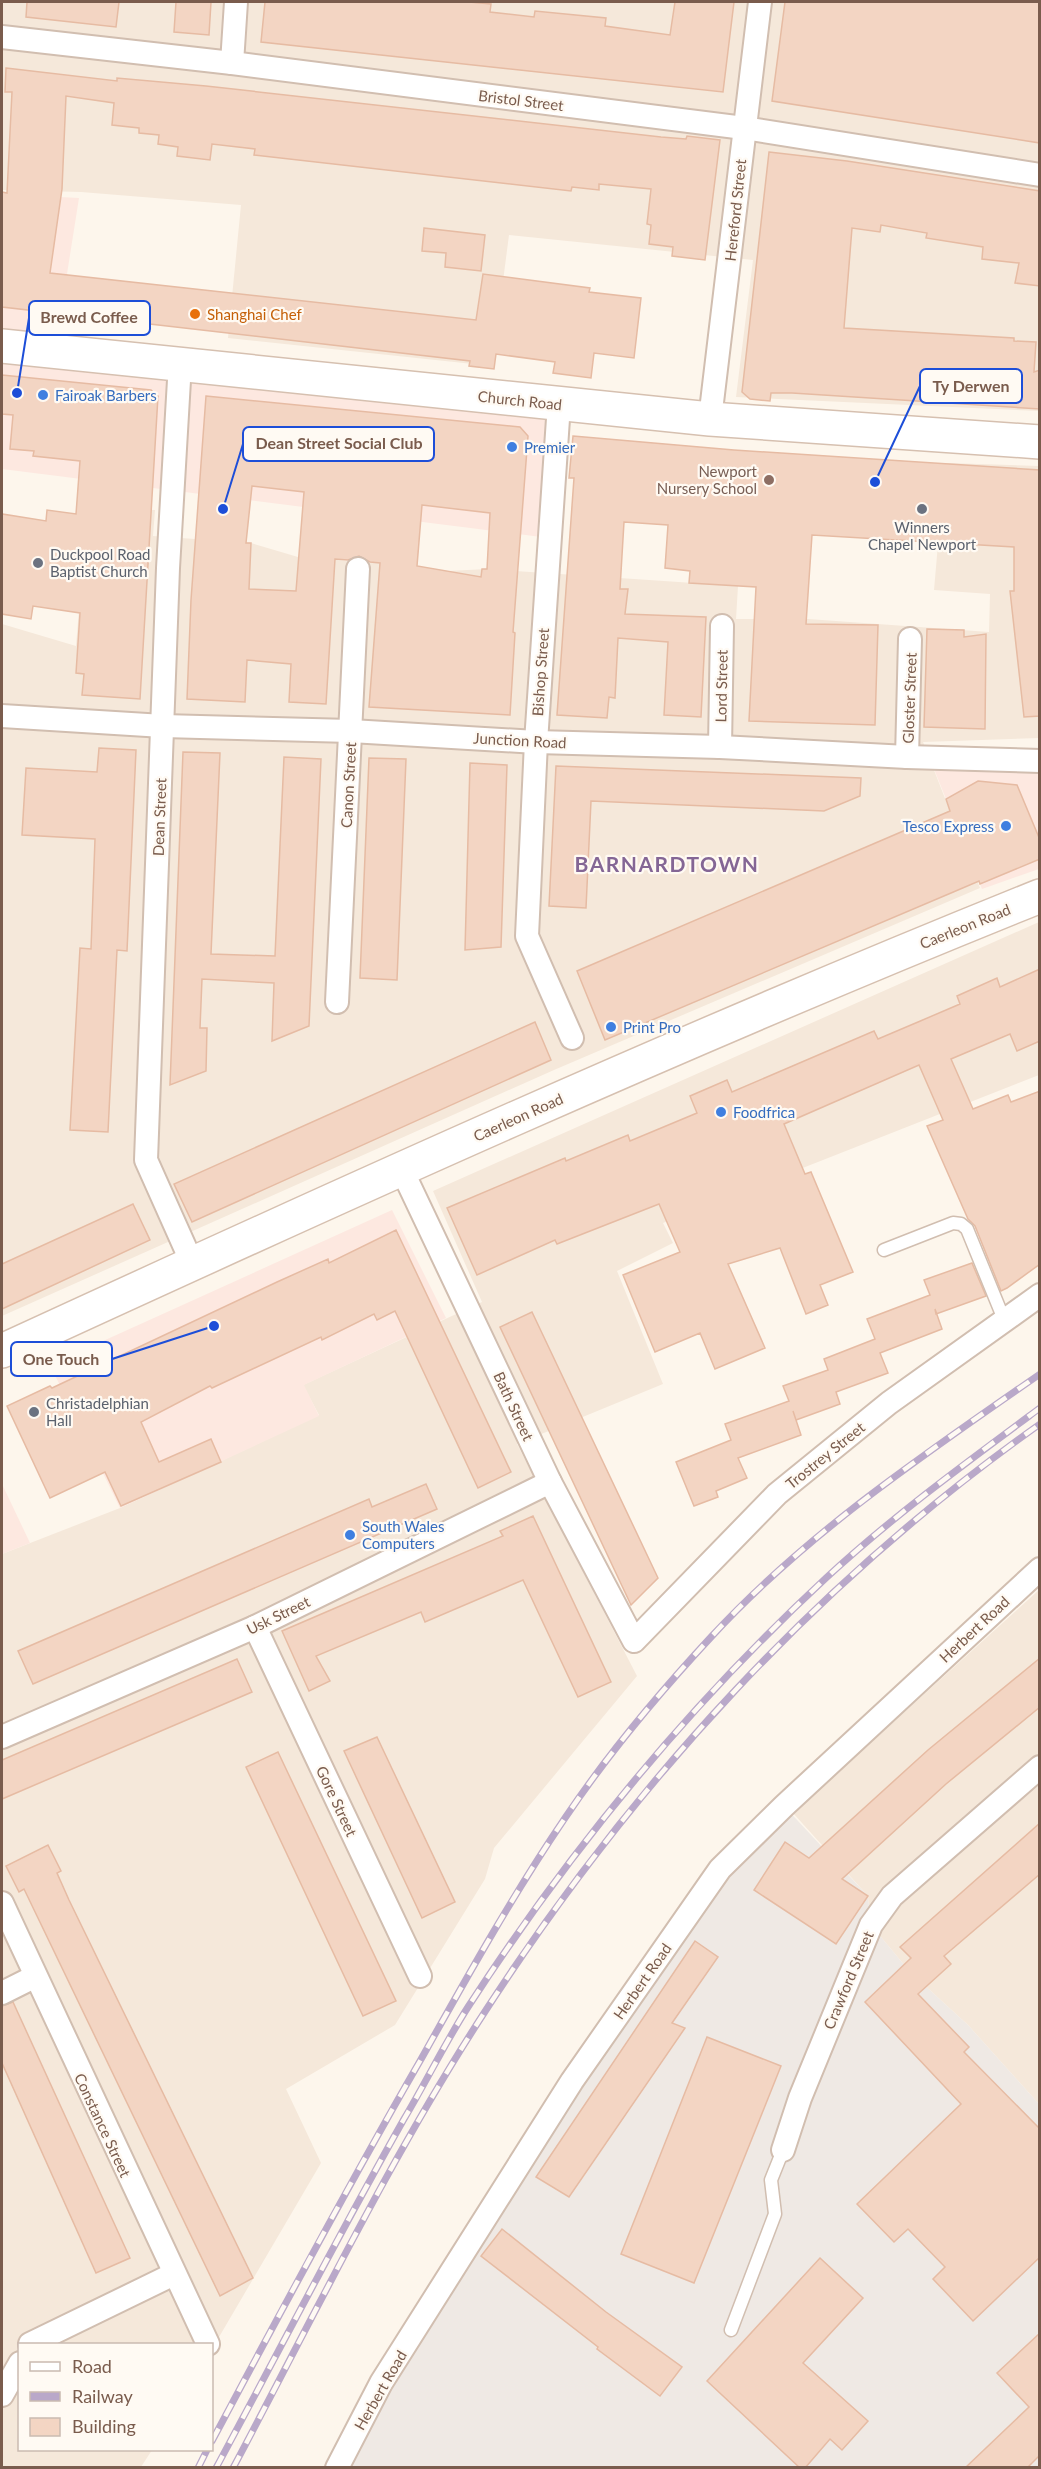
<svg xmlns="http://www.w3.org/2000/svg" width="1041" height="2469" font-family="Lato,sans-serif">
<style>
.residential{fill:#f5e8da}
.commercial{fill:#fde8e0}
.industrial{fill:#efe9e4}
.building{fill:#f3d5c3;stroke:#e6bba3;stroke-width:1.5;fill-rule:evenodd}
.lines{fill:none;stroke-linecap:round;stroke-linejoin:round}
.lane-casing{stroke:#d1beb0;stroke-width:15}
.street-casing{stroke:#d1beb0;stroke-width:26}
.secondary-casing{stroke:#d6c0b0;stroke-width:36}
.lane{stroke:#fff;stroke-width:12}
.street{stroke:#fff;stroke-width:22}
.secondary{stroke:#fff;stroke-width:33}
.rail-casing{stroke:#b9a8c9;stroke-width:7}
.rail{stroke:#fffaf3;stroke-width:4.5;stroke-dasharray:14;stroke-linecap:butt}
.food-dot{fill:#e8710a;stroke:#fffaf3;stroke-width:2}
.shop-dot{fill:#3f7fe0;stroke:#fffaf3;stroke-width:2}
.education-dot{fill:#8d6e63;stroke:#fffaf3;stroke-width:2}
.worship-dot{fill:#6b7280;stroke:#fffaf3;stroke-width:2}
.labels{text-anchor:middle;dominant-baseline:central;stroke-width:4.5;stroke-linejoin:round;paint-order:stroke}
.street-label{font-size:15px;fill:#7a5c4d;stroke:#fffaf3}
.food-label{font-size:15px;fill:#c56008;stroke:#fffaf3;text-anchor:start}
.shop-label{font-size:15px;fill:#366cbe;stroke:#fffaf3;text-anchor:start}
.education-label{font-size:15px;fill:#785e54;stroke:#fffaf3;text-anchor:end}
.worship-label{font-size:15px;fill:#5b616d;stroke:#fffaf3;text-anchor:start}
.district-label{font-size:21px;font-weight:bold;letter-spacing:1.5px;fill:#846695;stroke:#fffaf3}
.leader{fill:none;stroke:#1d4ed8;stroke-width:2}
.callout-dot{fill:#1d4ed8;stroke:#fffaf3;stroke-width:2}
.callout{fill:#fffaf3;stroke:#1d4ed8;stroke-width:2}
.callout-label{font-size:16px;text-anchor:middle;font-weight:bold;fill:#7a5c4d}
</style>
<rect width="100%" height="100%" fill="#fdf6ec"/>
<g class="residential">
<path d="M2,2H1039V411L736,397L753,260L509,235L492,366L228,338L241,205L81,192L2,190Z"/>
<path d="M947,463L1039,466V738L923,742L980,888L554,1070L2,1316V624L76,646L87,511L115,508L155,510L153,536L251,543L298,557L417,566L448,571L487,569L738,586L736,619H808L989,632L990,594L934,590L938,544L942,543Z"/>
<path d="M1039,922V1075L663,1223L673,1243L617,1271L663,1384L517,1444L637,1676L494,1848L485,1879L395,2025L286,2089L321,2163L212,2349V2344H20V2450H152L141,2467L2,2468V1554L120,1508L319,1415L303,1385L482,1302L433,1191Z"/>
<path d="M1039,1590V2104L968,2025L910,1972L871,1925L868,1896L793,1813Z"/>
</g>
<g class="commercial">
<path d="M2,194L79,198L55,350L559,404L549,538L2,469Z"/>
<path d="M934,769L1039,773V869L982,889Z"/>
<path d="M392,1210L446,1318L304,1385L319,1416L120,1508L50,1365Z"/>
<path d="M2,1484L30,1543L2,1554Z"/>
</g>
<path class="industrial" d="M784,1806L868,1896L871,1925L910,1972L968,2025L1039,2104V2467L337,2468L572,2081Z"/>
<g class="building">
<path d="M27,2H119L116,27L26,17Z"/>
<path d="M176,2H211L209,35L174,32Z"/>
<path d="M265,2H469L491,4L490,12L534,17L535,11L606,18L605,26L670,35L675,2H734L723,92L261,42Z"/>
<path d="M785,2H1040V143L772,101Z"/>
<path d="M6,68L117,81V78L206,86L661,137L686,139L687,136L720,140L705,260L672,256L673,247L649,244L651,225L647,224L651,189L599,184V190L572,187L571,191L254,155L255,149L212,144L210,160L177,156L178,147L158,144L159,135L139,133V128L112,125L114,103L66,96L62,189L50,273L476,320L483,274L590,288L589,292L641,298L634,358L594,353L591,378L553,373L555,362L496,354L494,369L469,366L470,361L2,307V192L7,193L12,92H5Z"/>
<path d="M769,152L847,161L1040,191V286L1015,283L1019,263L982,259L983,247L926,238L927,233L881,225L880,232L852,228L844,328L1014,338V341L1036,342L1034,372L1040,370V409L792,393H771L770,401L750,399L742,392Z"/>
<path d="M424,228L485,235L481,271L445,267L446,253L422,251Z"/>
<path d="M2,375L151,390L158,396L140,699L82,695L84,674L76,673L80,613L33,606L31,619L2,614V514L46,521L47,510L76,514L80,461L33,456L34,451L10,449L13,415L2,414Z"/>
<path d="M206,396L520,427L528,436L513,632L515,633L510,715L369,707L380,563L370,562L359,556L348,560L335,559L326,704L289,702L291,664L247,660L245,702L187,699L191,600ZM252,486L304,492L296,591L249,589L251,543H246ZM422,505L490,513L487,569H482L481,577L417,566Z"/>
<path d="M573,436L734,450L1040,470V716L1024,717L1010,591H1014V547L812,535L806,624L878,625L875,725L749,721L756,587L689,583L690,571L665,568L668,525L624,522L620,589H628L625,614L706,617L701,717L664,715L668,642L618,638L615,698L609,697L607,718L557,715L574,478H569Z"/>
<path d="M927,629L964,630V637L986,634L985,729L924,727Z"/>
<path d="M99,748L136,750L127,951L117,950L108,1132L70,1130L80,948L91,949L95,839L22,835L26,768L97,772Z"/>
<path d="M183,752L220,753L211,954L275,956L284,757L321,759L309,1026L272,1041L274,983L202,979L200,1028H207L206,1071L170,1085Z"/>
<path d="M369,758L406,759L397,980L360,978Z"/>
<path d="M470,763L507,765L501,947L465,950Z"/>
<path d="M556,766L861,778L860,796L824,811L591,801L586,908L549,906Z"/>
<path d="M978,781L1017,785L1040,840V859L980,884L979,881L951,893L605,1040L577,971L950,811L946,799Z"/>
<path d="M1040,969V1041L1017,1051L1010,1034L951,1059L973,1109L1008,1095L1011,1102L1040,1091V1264L1007,1288L1001,1291L975,1226L968,1219L927,1126L943,1120L919,1065L784,1124L805,1174L811,1172L853,1272L820,1285L828,1305L806,1314L780,1248L728,1264L765,1348L715,1369L700,1333L655,1352L623,1275L680,1252L659,1204L557,1244L555,1240L477,1275L447,1208L565,1158L566,1161L628,1135L630,1141L697,1113L690,1096L727,1080L732,1092L874,1031L878,1039L918,1022L960,1004L957,996L997,978L1000,987Z"/>
<path d="M535,1022L551,1060L192,1222L174,1184Z"/>
<path d="M133,1204L150,1240L2,1309V1264Z"/>
<path d="M396,1230L511,1472L478,1488L395,1311L377,1320L374,1314L322,1340L321,1337L212,1388L210,1386L141,1422L159,1462L211,1439L221,1462L121,1506L105,1472L50,1498L7,1406L50,1386L52,1388L277,1282L328,1259L329,1263Z"/>
<path d="M972,1263L986,1296L936,1314L935,1309L942,1329L880,1353L888,1373L836,1392L840,1404L796,1420L793,1411L801,1435L738,1458L747,1478L716,1491L718,1497L694,1506L676,1462L731,1440L725,1424L789,1401L783,1386L828,1370L824,1359L875,1339L867,1319L930,1295L924,1280Z"/>
<path d="M532,1312L658,1578L631,1605L500,1327Z"/>
<path d="M426,1484L437,1509L33,1684L18,1651L369,1499L372,1507Z"/>
<path d="M533,1516L611,1682L578,1697L523,1580L425,1622L421,1612L316,1656L330,1681L309,1691L282,1631L503,1536L500,1531Z"/>
<path d="M1040,1658V1707L946,1784L842,1879L868,1896L836,1944L754,1890L785,1842L809,1858L928,1750Z"/>
<path d="M237,1659L252,1692L2,1799V1760Z"/>
<path d="M377,1737L455,1902L422,1918L344,1751Z"/>
<path d="M278,1752L396,2001L363,2016L246,1767Z"/>
<path d="M1040,1823V1874L944,1956L951,1964L918,1994L969,2047L964,2052L1040,2129V2257L973,2321L933,2279L945,2267L908,2229L894,2242L857,2204L961,2104L865,2002L911,1958L900,1947Z"/>
<path d="M48,1845L61,1871L57,1873L69,1900L253,2278L220,2296L24,1889L19,1892L6,1866Z"/>
<path d="M695,1941L718,1957L672,2023L685,2028L569,2197L536,2177Z"/>
<path d="M13,2002L130,2258L96,2273L2,2063V2006Z"/>
<path d="M707,2037L781,2066L694,2283L621,2254Z"/>
<path d="M502,2229L606,2312L682,2367L660,2396L597,2349L598,2347L481,2256Z"/>
<path d="M820,2258L863,2298L803,2363L868,2421L842,2450L830,2439L805,2468H800L707,2381Z"/>
<path d="M1040,2333V2455L1027,2468H965L1029,2407L997,2373Z"/>
</g>
<g class="lines">
<g class="lane-casing">
<g id="lane">
<path d="M884,1250L953,1223L961,1224L967,1229L1005,1322"/>
<path d="M731,2330L775,2214L771,2180L783,2150"/>
</g>
</g>
<g class="street-casing">
<g id="street">
<path d="M2,37L232,63L744,128L1040,175"/>
<path d="M232,63L236,2"/>
<path d="M180,363L168,568L146,1160L192,1263"/>
<path d="M559,404L536,742L527,936L572,1038"/>
<path d="M710,419L760,2"/>
<path d="M2,716L163,726L351,731L536,742L720,747L907,757L1040,761"/>
<path d="M720,747L722,626"/>
<path d="M907,757L910,639"/>
<path d="M337,1002L358,569"/>
<path d="M401,1168L550,1482L634,1641L777,1494L889,1403L1040,1295"/>
<path d="M255,1627L420,1976"/>
<path d="M2,1737L255,1627L550,1482"/>
<path d="M2,1903L208,2344"/>
<path d="M2,1993L34,1977"/>
<path d="M783,2150L800,2098L871,1925L892,1896L1040,1767"/>
<path d="M30,2344L174,2274"/>
<path d="M2,2395L20,2363"/>
<path d="M337,2468L381,2383L572,2081L720,1869L784,1806L1040,1569"/>
</g>
</g>
<g class="secondary-casing">
<g id="secondary">
<path d="M2,346L710,419L1040,442"/>
<path d="M2,1351C345,1193 689,1037 1040,896"/>
</g>
</g>
<use href="#lane" class="lane"/>
<use href="#street" class="street"/>
<use href="#secondary" class="secondary"/>
<g class="rail-casing">
<g id="rail">
<path d="M212,2441C280,2313 348,2186 420,2061C466,1979 512,1896 565,1818C608,1754 659,1693 712,1636C807,1533 925,1454 1040,1374"/>
<path d="M198,2468L207,2450"/>
<path d="M216,2468C279,2351 339,2234 404,2119C426,2082 445,2043 468,2007C570,1850 689,1705 826,1578C893,1516 967,1462 1040,1408"/>
<path d="M233,2468C314,2316 392,2154 486,2010C633,1783 818,1581 1040,1424"/>
</g>
</g>
<use href="#rail" class="rail"/>
</g>
<circle class="food-dot" cx="195" cy="314" r="6"/>
<g class="shop-dot">
<circle cx="43" cy="395" r="6"/>
<circle cx="512" cy="447" r="6"/>
<circle cx="1006" cy="826" r="6"/>
<circle cx="611" cy="1027" r="6"/>
<circle cx="721" cy="1112" r="6"/>
<circle cx="350" cy="1535" r="6"/>
</g>
<circle class="education-dot" cx="769" cy="480" r="6"/>
<g class="worship-dot">
<circle cx="922" cy="509" r="6"/>
<circle cx="38" cy="563" r="6"/>
<circle cx="34" cy="1412" r="6"/>
</g>
<g class="labels">
<g class="street-label">
<text transform="translate(521 100) rotate(7)">Bristol Street</text>
<text transform="translate(735 210) rotate(-84)">Hereford Street</text>
<text transform="translate(520 400) rotate(6)">Church Road</text>
<text transform="translate(540 672) rotate(-86)">Bishop Street</text>
<text transform="translate(721 686) rotate(-89)">Lord Street</text>
<text transform="translate(909 698) rotate(-88)">Gloster Street</text>
<text transform="translate(520 740) rotate(3)">Junction Road</text>
<text transform="translate(348 785) rotate(-87)">Canon Street</text>
<text transform="translate(159 817) rotate(-88)">Dean Street</text>
<text transform="translate(965 926) rotate(-22)">Caerleon Road</text>
<text transform="translate(518 1117) rotate(-24)">Caerleon Road</text>
<text transform="translate(514 1406) rotate(65)">Bath Street</text>
<text transform="translate(825 1455) rotate(-39)">Trostrey Street</text>
<text transform="translate(278 1615) rotate(-26)">Usk Street</text>
<text transform="translate(974 1629) rotate(-43)">Herbert Road</text>
<text transform="translate(337 1801) rotate(65)">Gore Street</text>
<text transform="translate(848 1980) rotate(-67)">Crawford Street</text>
<text transform="translate(642 1981) rotate(-55)">Herbert Road</text>
<text transform="translate(103 2125) rotate(65)">Constance Street</text>
<text transform="translate(380 2390) rotate(-60)">Herbert Road</text>
</g>
<g class="food-label">
<text x="207" y="314">Shanghai Chef</text>
</g>
<g class="shop-label">
<text x="55" y="395">Fairoak Barbers</text>
<text x="524" y="447">Premier</text>
<text x="994" y="826" text-anchor="end">Tesco Express</text>
<text x="623" y="1027">Print Pro</text>
<text x="733" y="1112">Foodfrica</text>
<text x="362" y="1526">South Wales<tspan x="362" dy="17">Computers</tspan></text>
</g>
<g class="education-label">
<text x="757" y="471">Newport<tspan x="757" dy="17">Nursery School</tspan></text>
</g>
<g class="worship-label">
<text x="922" y="527" text-anchor="middle">Winners<tspan x="922" dy="17">Chapel Newport</tspan></text>
<text x="50" y="554">Duckpool Road<tspan x="50" dy="17">Baptist Church</tspan></text>
<text x="46" y="1403">Christadelphian<tspan x="46" dy="17">Hall</tspan></text>
</g>
<g class="district-label">
<text x="667" y="863">BARNARDTOWN</text>
</g>
</g>
<path class="leader" d="M17 393L29 318M875 482L920 386M223 509L243 444M214 1326L112 1359"/>
<g class="callout-dot">
<circle cx="17" cy="393" r="6"/>
<circle cx="875" cy="482" r="6"/>
<circle cx="223" cy="509" r="6"/>
<circle cx="214" cy="1326" r="6"/>
</g>
<g class="callout">
<rect x="29" y="301" width="121" height="34" rx="6"/>
<rect x="920" y="369" width="102" height="34" rx="6"/>
<rect x="243" y="427" width="191" height="34" rx="6"/>
<rect x="11" y="1342" width="101" height="34" rx="6"/>
</g>
<g class="callout-label">
<text x="89" y="323">Brewd Coffee</text>
<text x="971" y="392">Ty Derwen</text>
<text x="339" y="449">Dean Street Social Club</text>
<text x="61" y="1365">One Touch</text>
</g>
<rect width="1041" height="2469" fill="none" stroke="#7a5c4d" stroke-width="6"/>
<rect x="18" y="2343" width="195" height="108" fill="#fffaf3" stroke="#cabbb1" stroke-width="1.5"/>
<rect x="30" y="2362" width="30" height="9" fill="#ffffff" stroke="#cabbb1" stroke-width="1.5"/>
<text x="72" y="2373" font-size="18" fill="#7a5c4d">Road</text>
<rect x="30" y="2392" width="30" height="9" fill="#b9a8c9" stroke="#cabbb1" stroke-width="1.5"/>
<text x="72" y="2403" font-size="18" fill="#7a5c4d">Railway</text>
<rect x="30" y="2418" width="30" height="18" fill="#f3d5c3" stroke="#cabbb1" stroke-width="1.5"/>
<text x="72" y="2433" font-size="18" fill="#7a5c4d">Building</text>
</svg>
